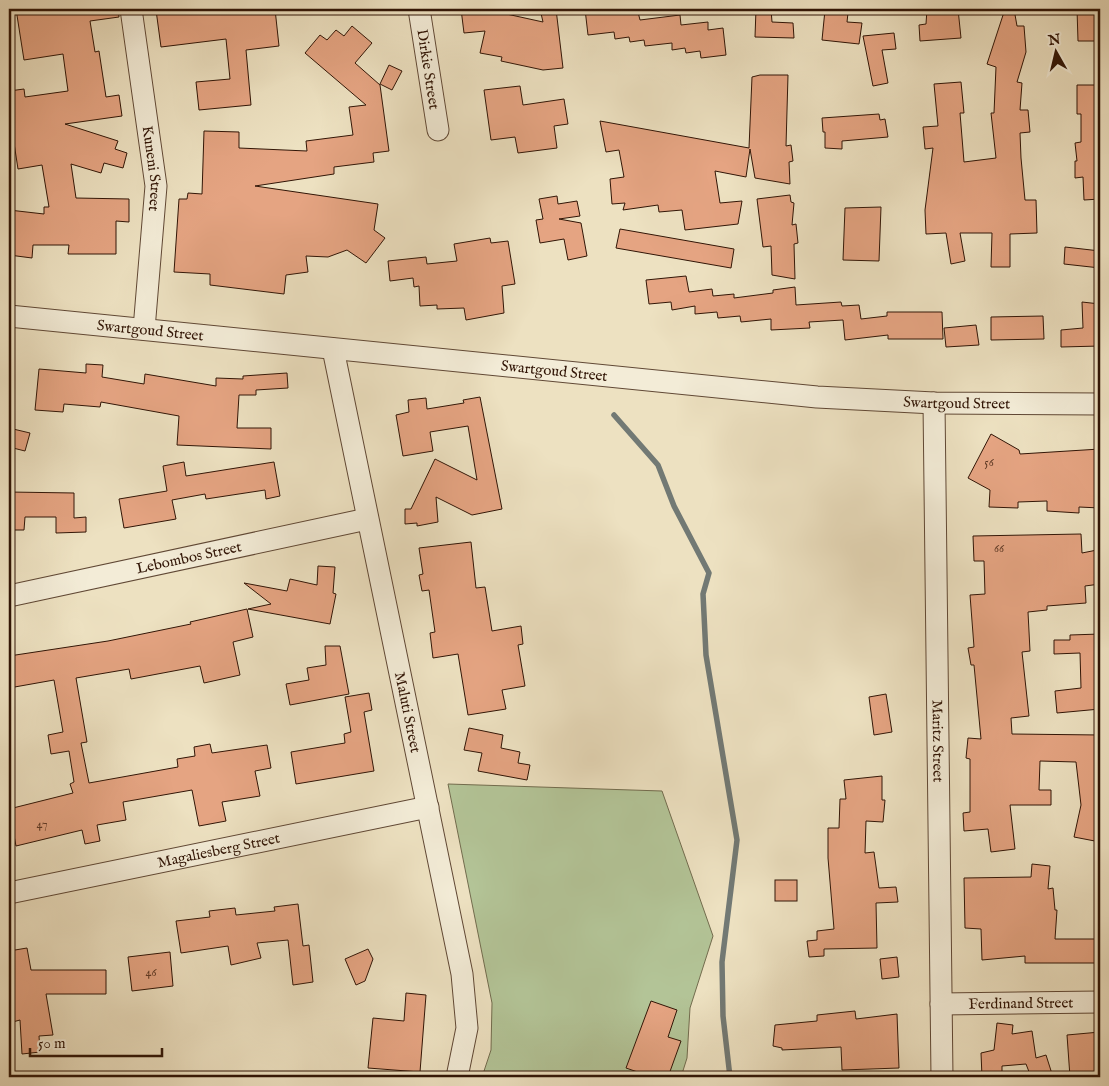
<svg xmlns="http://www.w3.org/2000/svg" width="1109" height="1086" font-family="'IM FELL English',serif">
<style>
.green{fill:#b3c497;stroke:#726c4e}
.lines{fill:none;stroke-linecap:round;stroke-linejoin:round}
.stream{stroke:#727974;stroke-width:5.5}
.building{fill:#e5a482;stroke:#311506}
.minor-casing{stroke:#604835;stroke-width:23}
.minor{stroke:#f3ecd7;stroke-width:21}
.labels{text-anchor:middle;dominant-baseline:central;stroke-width:5;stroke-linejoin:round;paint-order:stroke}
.number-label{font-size:12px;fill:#5e3925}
.street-label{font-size:15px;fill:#311506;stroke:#f3ecd7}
</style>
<rect width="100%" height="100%" fill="#ede1c1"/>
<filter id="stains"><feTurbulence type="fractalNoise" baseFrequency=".004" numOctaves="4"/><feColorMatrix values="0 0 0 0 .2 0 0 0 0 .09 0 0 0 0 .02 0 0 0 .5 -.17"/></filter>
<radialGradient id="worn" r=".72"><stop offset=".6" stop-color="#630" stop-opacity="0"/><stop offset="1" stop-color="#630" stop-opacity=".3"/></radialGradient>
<path class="green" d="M448,784L662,791L713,936L690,1008L687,1058L681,1077H482L491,1050L492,1003Z"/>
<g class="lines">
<path class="stream" d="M614,415L658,465L674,506L709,573L703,594L706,655L737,840L722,962L723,1016L730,1077"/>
</g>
<g class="building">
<path d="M16,9H118L119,17L90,21L95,52L99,51L106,97L119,95L122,116L65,124L118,141L115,149L127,153L123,168L104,163L101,173L71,164L76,198L129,199V222L116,221V254H68L69,245H33L32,258L9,255V210L44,214V207H49L42,165L18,169L12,130L9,131V91L24,89L25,97L68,91L63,54L24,60Z"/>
<path d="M164,9H275L279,46L246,50L251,105L199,110L196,82L230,79L226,39L161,47L156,10Z"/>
<path d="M461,9H501L502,13L543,22L540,9H556L563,68L543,70L501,61L502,57L480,53L485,31L464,33Z"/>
<path d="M585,9H625V14L638,12L640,20L680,15L681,25L708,22V30L723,28L726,55L701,58L700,51L686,53L685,48L672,50V43L645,46L644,40L630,42L629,37L615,39L614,32L588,35Z"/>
<path d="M756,9H771L772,22L793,23L794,38L755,37Z"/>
<path d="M927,9H958L961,38L920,41L919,25L926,24Z"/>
<path d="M1005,9H1014L1017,26H1024L1026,52L1017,82L1022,83L1020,110H1028L1030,132L1020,133L1021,158L1025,200H1036L1037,233L1010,234V267H991L992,233H960L965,261L951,264L946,233L926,234L925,210L933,148L925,149L923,127L938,126L934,84L961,82L964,113H960L964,162L996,158L991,113H994L996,67L987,64Z"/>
<path d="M1077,9H1100V41H1078Z"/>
<path d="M825,10L848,13L847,22L862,23L859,44L822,40Z"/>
<path d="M352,26L372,43L355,63L380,85L389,151L373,153L374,162L334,167V174L255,186L378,204L374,230L385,238L366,263L347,250L328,257L306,256L308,272L286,275L284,294L210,285V274L174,272L179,199H187L188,193L202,194L204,131L239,132V148L307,151L306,141L353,135L349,107L366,105L305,53L320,35L327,40L336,30L344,36Z"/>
<path d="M894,33L896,49L882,50L888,83L873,86L863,36Z"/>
<path d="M389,65L402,71L392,90L380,84Z"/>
<path d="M760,75H788L786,146L791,145L793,161L789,162L790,184L755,178L750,149L746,177L715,171L720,203L742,201L738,224L685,230L682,210L659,212L658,205L623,210L625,203L612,204L610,179L624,177L619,150L606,152L600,121L749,148L752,77Z"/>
<path d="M1077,85H1100V199L1084,200L1083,177L1075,178V161H1077L1075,143L1081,142V114H1077Z"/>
<path d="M520,86L523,105L564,99L568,124L554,126L557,148L518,153L515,137L491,140L484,90Z"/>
<path d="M879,114L880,120L885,119L888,137L842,141V149L825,148V132H823L822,118Z"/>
<path d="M790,195L791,202L794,203L792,225L796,224L798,243L794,244L795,279L772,275L771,246L763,247L757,199Z"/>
<path d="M557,196L558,204L577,201L580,216L559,219L581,223L587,256L568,260L564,239L540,243L536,220L543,219L539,199Z"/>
<path d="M881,207L879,261L843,260L845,208Z"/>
<path d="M620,229L734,249L731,268L616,248Z"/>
<path d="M490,238L491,243L508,241L515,284L502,286L504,313L466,320L464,308L437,309V305L420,306L419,286L414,287L413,278L390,281L388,261L426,257L427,264L457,261L454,244Z"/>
<path d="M1065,247L1100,251V268L1064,264Z"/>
<path d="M686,276L689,292L712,289L713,296L734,294V298L773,293V290L795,287L796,305L841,302L842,306L859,305L861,319L887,316V312H942L943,339H888V335L845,340L843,320L809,322L810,328L771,330V319L741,322L740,316L718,318L717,312L695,314V306L672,310L671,302L649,304L646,280Z"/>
<path d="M1082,302L1100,304V346L1061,347V330L1083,328Z"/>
<path d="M1043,316L1044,339L991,340V317Z"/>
<path d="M976,325L979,345L946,347L944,328Z"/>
<path d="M86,364L103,365L102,377L144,384L145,374L216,386V378L243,379V376L287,373L288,388L256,390V395H239L237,428H271V449L177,445L179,416L101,402L100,407L64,404L63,412L35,410L39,369L86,373Z"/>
<path d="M480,397L502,509L472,515L436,497L438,522L417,526V523L405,524V509H411L435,459L477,480L468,426L430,432L433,451L403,456L396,415L409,412L408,400L426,398L427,409L464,403L463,400Z"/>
<path d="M9,428L30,433L25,451L9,447Z"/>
<path d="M991,434L1019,450L1020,454L1100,449V508L1079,507V513L1047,511V501L1018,502V508L989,507L990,490L968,478Z"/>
<path d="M184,462L186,476L274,462L280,496L266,499L265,490L206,499L205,494L172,500L176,519L124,528L119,499L167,491L163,466Z"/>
<path d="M9,492L74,493V518L86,517V532L56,533V517H25L24,530H9Z"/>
<path d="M1081,534L1082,553L1097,550L1100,562V584L1085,586L1086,603L1047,606V610L1028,612L1030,651L1022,652L1029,716L1011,718L1012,734L1100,735V842L1074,837L1081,805L1076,762L1040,761L1039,790H1051V805H1010L1015,849L991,852L988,829L964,831L963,813L970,812V759L966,758L968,738L981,739L974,665H971L968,648L974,647L970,595L985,594L984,561H974L973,536Z"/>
<path d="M471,542L476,588L485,587L492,631L521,626L523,644L518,645L525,686L502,690L506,709L468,715L458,654L433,658L430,633L435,632L429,590L422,591L419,575L423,574L419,548Z"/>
<path d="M318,566L335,567L333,593L336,594L330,624L248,609L271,604L244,583L287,591L290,579L317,585Z"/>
<path d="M247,609L253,637L233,642L240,675L204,683L200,666L131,679L129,669L76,678L87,742L81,743L89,783L178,767L177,759L195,756L194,747L210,744L212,753L267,745L271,768L255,771L260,796L222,802L226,821L199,826L192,790L123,802L126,820L97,825L100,841L85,844L82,830L16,846L9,809L73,793L70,784L74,782L69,751L51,754L48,735L63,732L54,680L9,688V656L108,641L191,624L190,622Z"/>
<path d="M1100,634V709L1057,713L1055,691L1081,688L1080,653L1054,654V640H1070V635Z"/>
<path d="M325,646H340L349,694L290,705L286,684L309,680L307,668L326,665Z"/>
<path d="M369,693L372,710L364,712L374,771L296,784L291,752L345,743L344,734L351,732L345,697Z"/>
<path d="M886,694L892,732L874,735L869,697Z"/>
<path d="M469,728L503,735L501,748L520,752L518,763L530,765L527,780L478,771L482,753L464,750Z"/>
<path d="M882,776V800H885L883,822L866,821L865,853L874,852L879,888L896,887L898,902L876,903L877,948L824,949V956L809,957L807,941L817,940V931L834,929L828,858V828H839L840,799H846L844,780Z"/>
<path d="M1032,864L1050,866L1048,889L1053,888L1055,910H1057L1055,939H1098L1100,963H1025V956L982,960L981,929L965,928L964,878L1031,877Z"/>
<rect x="775" y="880" width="22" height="21"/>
<path d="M298,904L303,946L309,945L313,982L293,985L288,940L257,943L261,958L231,965L228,946L181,953L176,921L210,917L209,911L235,908L236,915L275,911L274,907Z"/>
<path d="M27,948L31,970H106V994H46L53,1035L39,1036L40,1052L22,1054L20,1020L9,1023V951Z"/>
<path d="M368,949L373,959L365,981L356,985L345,959Z"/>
<path d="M170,952L173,986L132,991L128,957Z"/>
<path d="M897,957L899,977L882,979L880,959Z"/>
<path d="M406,993L426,995L420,1072L368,1068L373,1018L404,1021Z"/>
<path d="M651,1001L677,1010L668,1037L681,1041L668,1077H652L626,1068Z"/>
<path d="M855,1011L856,1019L897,1014L899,1068L842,1070L841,1047L782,1050V1048L773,1046L775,1025L817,1021V1015Z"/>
<path d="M997,1023L1013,1025L1012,1034L1032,1031L1036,1058L1046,1055L1053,1077H1031L1026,1064L1002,1066V1077H982L981,1053L994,1050Z"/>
<path d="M1100,1032V1076L1070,1077L1067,1035Z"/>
</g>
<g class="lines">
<g class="minor-casing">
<g id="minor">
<path id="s1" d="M131,9L156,186L144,329"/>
<path id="s2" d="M419,9L438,130"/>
<path id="s3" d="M9,316L817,397L934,403L1100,404"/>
<path id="s4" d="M333,349L462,974L467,1028L457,1077"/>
<path id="s5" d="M934,403L942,1077"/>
<path id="s6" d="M9,596L367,519"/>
<path id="s7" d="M9,893L428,807"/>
<path id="s8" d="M941,1004L1100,1002"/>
</g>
</g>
<use href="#minor" class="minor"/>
</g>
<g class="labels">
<g class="number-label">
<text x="989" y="462">56</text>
<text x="999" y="548">66</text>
<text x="42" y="824">47</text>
<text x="151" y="972">46</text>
</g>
<g class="street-label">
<text stroke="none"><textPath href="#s2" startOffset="61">Dirkie Street</textPath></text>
<text stroke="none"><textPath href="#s1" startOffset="161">Kuneni Street</textPath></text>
<text stroke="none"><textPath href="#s3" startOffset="142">Swartgoud Street</textPath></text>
<text stroke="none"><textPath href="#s3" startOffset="548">Swartgoud Street</textPath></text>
<text stroke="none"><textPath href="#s3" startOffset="952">Swartgoud Street</textPath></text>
<text stroke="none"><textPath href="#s6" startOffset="184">Lebombos Street</textPath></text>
<text stroke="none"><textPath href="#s4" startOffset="371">Maluti Street</textPath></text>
<text stroke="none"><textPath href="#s5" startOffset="338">Maritz Street</textPath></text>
<text stroke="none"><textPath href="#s7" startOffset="214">Magaliesberg Street</textPath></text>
<text stroke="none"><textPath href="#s8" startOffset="80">Ferdinand Street</textPath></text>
</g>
</g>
<rect width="1109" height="1086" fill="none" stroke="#ede1c1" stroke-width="30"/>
<rect x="10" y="10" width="1089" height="1066" fill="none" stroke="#311506" stroke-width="2.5"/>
<rect x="15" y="15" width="1079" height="1056" fill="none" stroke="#311506"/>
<g transform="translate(1056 52) rotate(352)" stroke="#f3ecd7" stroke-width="4" paint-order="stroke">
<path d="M0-4L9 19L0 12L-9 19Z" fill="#311506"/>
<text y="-8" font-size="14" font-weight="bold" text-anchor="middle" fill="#311506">N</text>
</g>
<path d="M30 1048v8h132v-8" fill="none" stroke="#311506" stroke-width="2.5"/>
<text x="38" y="1048" font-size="15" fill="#311506" stroke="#f3ecd7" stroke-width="4" paint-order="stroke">50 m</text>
<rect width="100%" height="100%" filter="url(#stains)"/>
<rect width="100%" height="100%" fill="url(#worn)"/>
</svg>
